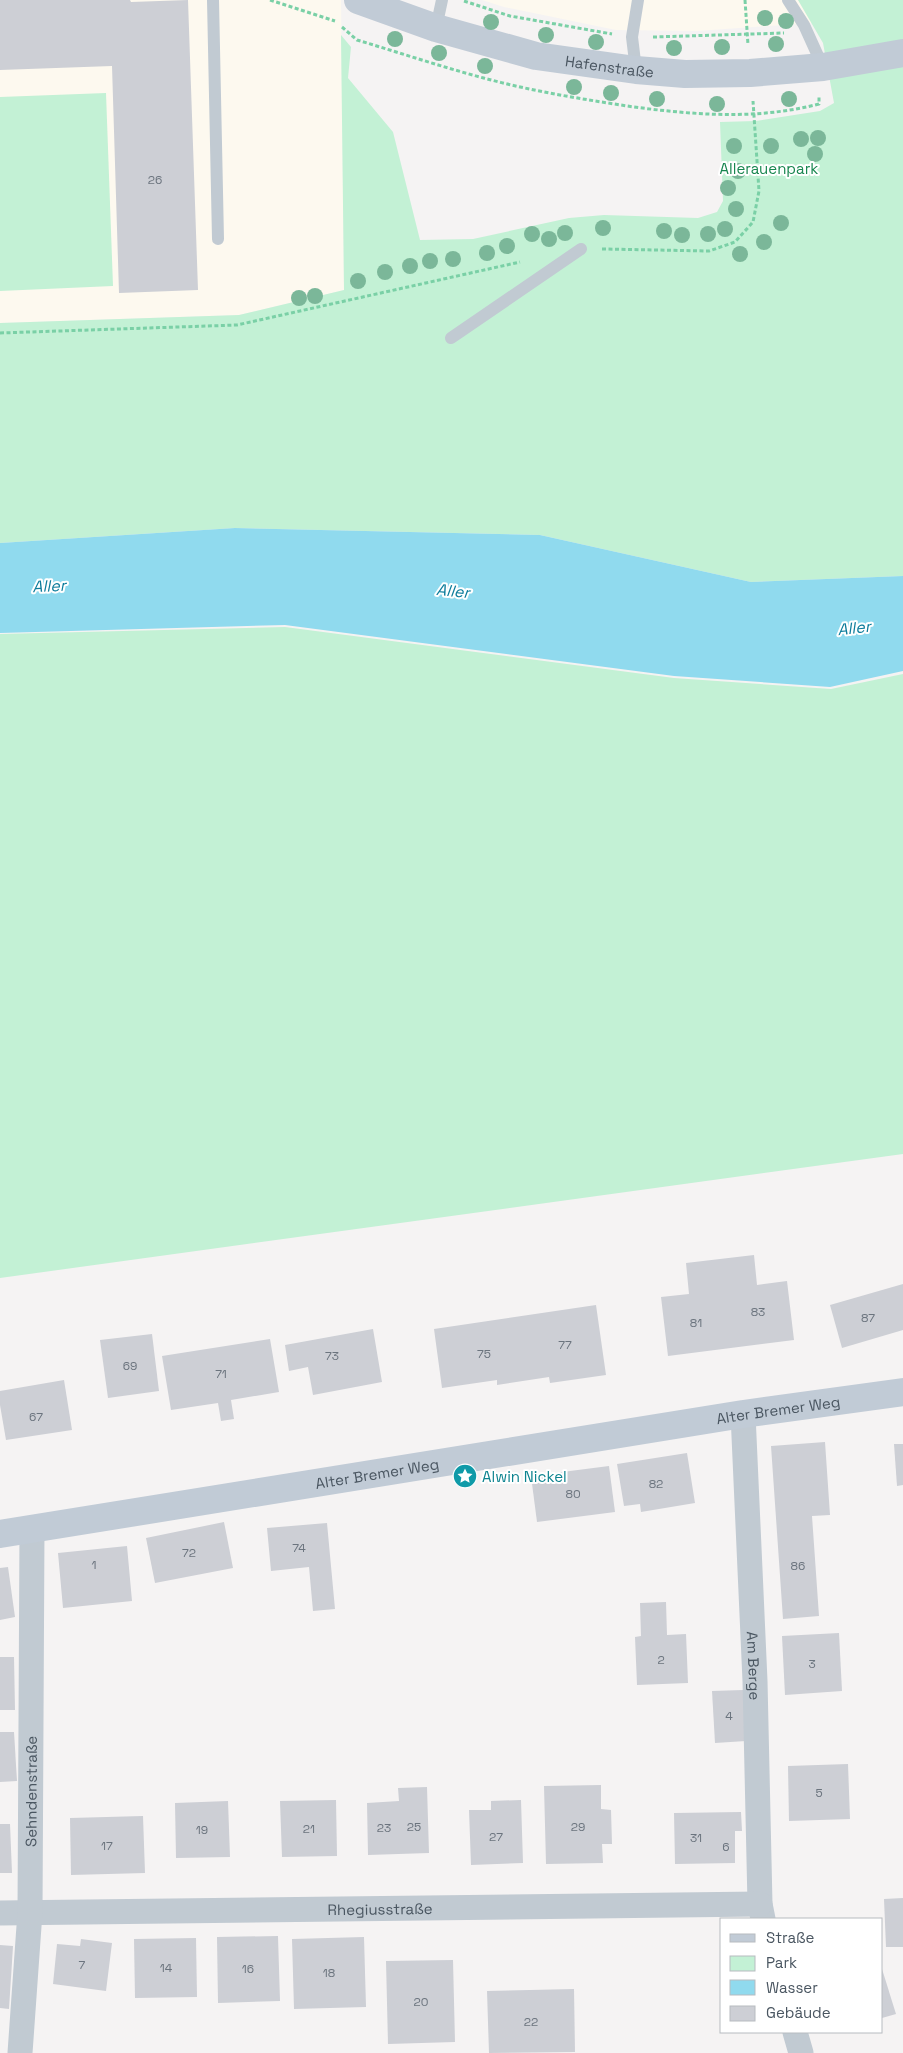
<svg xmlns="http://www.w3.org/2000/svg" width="903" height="2053" font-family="'Space Grotesk',sans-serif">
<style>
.commercial{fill:#fdf9ef}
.green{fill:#c3f1d5}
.water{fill:#90daee}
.building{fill:#cdcfd5}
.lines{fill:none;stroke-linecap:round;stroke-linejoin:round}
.path{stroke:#7ad0a6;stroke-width:3;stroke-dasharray:4 2.5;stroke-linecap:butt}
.lane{stroke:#c1cad2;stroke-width:12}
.street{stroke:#c1cad2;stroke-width:25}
.secondary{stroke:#c1cbd6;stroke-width:28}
.tree{fill:#7bb799}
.labels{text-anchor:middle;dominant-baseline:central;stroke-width:4;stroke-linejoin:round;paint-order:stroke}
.number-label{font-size:12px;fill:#6b747e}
.street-label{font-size:15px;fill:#4a5661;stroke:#fff}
.park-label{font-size:15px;fill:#17864f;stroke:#fff}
.culture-label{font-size:15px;fill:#0d838f;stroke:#fff;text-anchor:start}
.water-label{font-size:16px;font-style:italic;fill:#0c7c9b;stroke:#fff}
</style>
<rect width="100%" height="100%" fill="#f5f3f3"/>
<g class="commercial">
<path d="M0,0H341L344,290L239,315L0,323Z"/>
<path d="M482,0H798L812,23L697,31L616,30L504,7Z"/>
</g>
<g class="green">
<path d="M798,0H903V576L751,582L540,535L235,528L0,543V323L239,315L344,290L341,35L351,47L348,78L393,132L420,240L473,239L569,218L604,215L698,218L717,212L723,201L720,122L756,121L820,111L834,103L823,43Z"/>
<path d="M106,93L113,286L0,291V97Z"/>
<path d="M285,627L674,678L831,689L903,674V1154L0,1278V634Z"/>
</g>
<path class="water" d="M235,528L540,535L751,582L903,576V671L830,687L674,676L285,625L0,633V543Z"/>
<g class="building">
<path d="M0,0H130L131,2L188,0L198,290L119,293L112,66L0,70Z"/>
<path d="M754,1255L757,1285L787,1281L794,1340L668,1356L661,1297L689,1294L686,1263Z"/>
<path d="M903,1284V1330L842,1348L830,1305Z"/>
<path d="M596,1305L606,1375L550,1383L549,1377L497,1385V1380L442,1388L434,1329Z"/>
<path d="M373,1329L382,1382L313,1395L308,1367L289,1371L285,1345Z"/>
<path d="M152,1334L159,1391L108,1398L100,1340Z"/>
<path d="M270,1339L279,1392L231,1400L234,1419L221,1421L218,1403L171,1410L162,1356Z"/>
<path d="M64,1380L72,1430L6,1440L0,1405V1391Z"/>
<path d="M825,1442L830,1515L812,1516L819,1616L783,1619L771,1446Z"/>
<path d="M894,1444H903V1485L897,1486Z"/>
<path d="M687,1453L695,1503L641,1512L640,1504L624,1506L617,1464Z"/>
<path d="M609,1466L615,1512L537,1522L531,1476Z"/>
<path d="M224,1522L233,1568L155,1583L146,1538Z"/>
<path d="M327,1523L335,1609L313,1611L309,1567L271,1571L267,1528Z"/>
<path d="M127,1546L132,1601L63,1608L58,1553Z"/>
<path d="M8,1567L15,1617L0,1620V1568Z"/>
<path d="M666,1602L667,1635L686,1634L688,1683L637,1685L635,1637L641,1636L640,1603Z"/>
<path d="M839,1633L842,1691L785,1695L782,1636Z"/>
<path d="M0,1657H14L15,1710H0Z"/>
<path d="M743,1690L746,1741L715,1743L712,1691Z"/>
<path d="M0,1732H14L17,1781L0,1782Z"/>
<path d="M848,1764L850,1819L789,1821L788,1766Z"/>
<path d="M601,1785V1809L611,1810L612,1844H602L603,1863L546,1864L544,1786Z"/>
<path d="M427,1787L429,1853L368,1855L367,1803L399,1801L398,1788Z"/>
<path d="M336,1800L337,1856L282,1857L280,1801Z"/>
<path d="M521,1800L523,1863L471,1865L469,1810H491V1801Z"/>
<path d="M228,1801L230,1857L176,1858L175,1803Z"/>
<path d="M741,1812L742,1831H735V1863L675,1864L674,1813Z"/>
<path d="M143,1816L145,1873L71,1875L70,1818Z"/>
<path d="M0,1824H10L12,1873H0Z"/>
<path d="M903,1898V1947H886L884,1899Z"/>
<path d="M278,1936L280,2001L218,2003L217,1937Z"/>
<path d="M364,1937L366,2007L294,2009L292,1939Z"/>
<path d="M196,1938L197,1997L135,1998L134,1939Z"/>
<path d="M81,1939L112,1943L106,1991L53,1984L57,1944L80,1946Z"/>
<path d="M0,1945L13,1946L9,2009L0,2008Z"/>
<path d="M453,1960L455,2042L388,2044L386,1961Z"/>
<path d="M882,1969L896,2014L882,2018Z"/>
<path d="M574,1989L575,2052L489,2053L487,1991Z"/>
</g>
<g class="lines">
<g class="path">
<path d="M270,0L335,21"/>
<path d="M745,0L748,45"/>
<path d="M464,1L510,16L612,34"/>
<path d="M342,27L357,40C404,54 451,70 499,82C543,93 588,100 634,107C696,115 757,120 819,104V97"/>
<path d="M653,37L784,33"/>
<path d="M602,249L709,251L735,242L753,222L759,191L753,101"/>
<path d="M0,333L237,325L520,262"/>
</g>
<g class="lane">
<path d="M213,0L218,239"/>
<path d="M788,0L804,25L823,67"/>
<path d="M436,28L442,0"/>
<path d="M636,70L632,37L638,0"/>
<path d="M451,338L581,249"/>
</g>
<g class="street">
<path id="s1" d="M743,1414L755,1681L760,1904L763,1919"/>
<path id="s2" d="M0,1913L760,1904"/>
<path d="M795,2032L801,2053"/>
<path id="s3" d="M20,2053L30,1912L32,1529"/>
</g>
<g class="secondary">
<path id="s4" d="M358,0L436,28L536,56L636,70L685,74L750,73L823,67L903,53"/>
<path id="s5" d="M0,1534L743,1414L903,1392"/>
</g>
</g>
<g class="tree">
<circle cx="765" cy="18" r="8"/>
<circle cx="786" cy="21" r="8"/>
<circle cx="491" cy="22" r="8"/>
<circle cx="546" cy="35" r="8"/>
<circle cx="395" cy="39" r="8"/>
<circle cx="596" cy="42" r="8"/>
<circle cx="776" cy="44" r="8"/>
<circle cx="722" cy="47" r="8"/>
<circle cx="674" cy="48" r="8"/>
<circle cx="439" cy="53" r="8"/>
<circle cx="485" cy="66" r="8"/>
<circle cx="574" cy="87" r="8"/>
<circle cx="611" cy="93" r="8"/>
<circle cx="657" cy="99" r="8"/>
<circle cx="789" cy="99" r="8"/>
<circle cx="717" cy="104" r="8"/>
<circle cx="818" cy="138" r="8"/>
<circle cx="801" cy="139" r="8"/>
<circle cx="734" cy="146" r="8"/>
<circle cx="771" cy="146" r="8"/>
<circle cx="815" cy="154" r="8"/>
<circle cx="738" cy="171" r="8"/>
<circle cx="728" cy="188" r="8"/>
<circle cx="736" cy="209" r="8"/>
<circle cx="781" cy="223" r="8"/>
<circle cx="603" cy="228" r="8"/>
<circle cx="725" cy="229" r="8"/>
<circle cx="664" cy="231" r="8"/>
<circle cx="565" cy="233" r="8"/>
<circle cx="532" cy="234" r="8"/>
<circle cx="708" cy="234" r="8"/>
<circle cx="682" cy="235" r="8"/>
<circle cx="549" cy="239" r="8"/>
<circle cx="764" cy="242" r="8"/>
<circle cx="507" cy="246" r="8"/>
<circle cx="487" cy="253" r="8"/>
<circle cx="740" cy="254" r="8"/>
<circle cx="453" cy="259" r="8"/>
<circle cx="430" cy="261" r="8"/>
<circle cx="410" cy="266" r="8"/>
<circle cx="385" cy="272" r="8"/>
<circle cx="358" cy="281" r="8"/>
<circle cx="315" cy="296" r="8"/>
<circle cx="299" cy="298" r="8"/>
</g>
<defs>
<g id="sight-disc" transform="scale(1.25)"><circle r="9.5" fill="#0f9aa8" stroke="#fff"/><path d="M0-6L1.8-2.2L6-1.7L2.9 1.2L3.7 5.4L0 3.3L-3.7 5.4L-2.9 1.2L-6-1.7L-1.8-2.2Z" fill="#fff"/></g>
</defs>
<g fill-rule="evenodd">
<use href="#sight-disc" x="465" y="1476"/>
</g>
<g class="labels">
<g class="number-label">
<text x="155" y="180">26</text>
<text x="758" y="1312">83</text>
<text x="868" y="1318">87</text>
<text x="696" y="1323">81</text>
<text x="565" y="1345">77</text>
<text x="484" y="1354">75</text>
<text x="332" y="1356">73</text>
<text x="130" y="1366">69</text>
<text x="221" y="1374">71</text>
<text x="36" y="1417">67</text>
<text x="656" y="1484">82</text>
<text x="573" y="1494">80</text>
<text x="299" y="1548">74</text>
<text x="189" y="1553">72</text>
<text x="94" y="1565">1</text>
<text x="798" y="1566">86</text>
<text x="661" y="1660">2</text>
<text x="812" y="1664">3</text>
<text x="729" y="1716">4</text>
<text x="819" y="1793">5</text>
<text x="414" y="1827">25</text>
<text x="578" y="1827">29</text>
<text x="384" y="1828">23</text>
<text x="309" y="1829">21</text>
<text x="202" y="1830">19</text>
<text x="496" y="1837">27</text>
<text x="696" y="1838">31</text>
<text x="107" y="1846">17</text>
<text x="726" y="1847">6</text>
<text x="82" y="1965">7</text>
<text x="166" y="1968">14</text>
<text x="248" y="1969">16</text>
<text x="329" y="1973">18</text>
<text x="421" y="2002">20</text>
<text x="531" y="2022">22</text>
</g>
<g class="street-label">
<text stroke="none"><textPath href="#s4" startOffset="261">Hafenstraße</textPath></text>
<text stroke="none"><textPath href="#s5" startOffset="788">Alter Bremer Weg</textPath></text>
<text stroke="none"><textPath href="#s5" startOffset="382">Alter Bremer Weg</textPath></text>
<text stroke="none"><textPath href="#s1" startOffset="252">Am Berge</textPath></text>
<text stroke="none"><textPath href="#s3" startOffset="262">Sehndenstraße</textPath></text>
<text stroke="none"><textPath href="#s2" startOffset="380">Rhegiusstraße</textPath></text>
</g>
<g class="park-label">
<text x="769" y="168">Allerauenpark</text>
</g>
<g class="culture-label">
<text x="482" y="1476">Alwin Nickel</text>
</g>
<g class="water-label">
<text transform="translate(49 586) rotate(-3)">Aller</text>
<text transform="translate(453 591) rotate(6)">Aller</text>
<text transform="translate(854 628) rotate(-6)">Aller</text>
</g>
</g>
<rect x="720" y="1918" width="162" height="115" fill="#ffffff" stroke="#b7bbc0"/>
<rect x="730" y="1934" width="25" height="8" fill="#c1cbd6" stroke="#b7bbc0"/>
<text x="766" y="1943" font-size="15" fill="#4a5661">Straße</text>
<rect x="730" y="1956" width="25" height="15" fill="#c3f1d5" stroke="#b7bbc0"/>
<text x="766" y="1968" font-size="15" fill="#4a5661">Park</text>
<rect x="730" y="1980" width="25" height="15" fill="#90daee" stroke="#b7bbc0"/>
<text x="766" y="1993" font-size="15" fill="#4a5661">Wasser</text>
<rect x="730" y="2006" width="25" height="15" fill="#cdcfd5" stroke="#b7bbc0"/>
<text x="766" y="2018" font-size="15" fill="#4a5661">Gebäude</text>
</svg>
